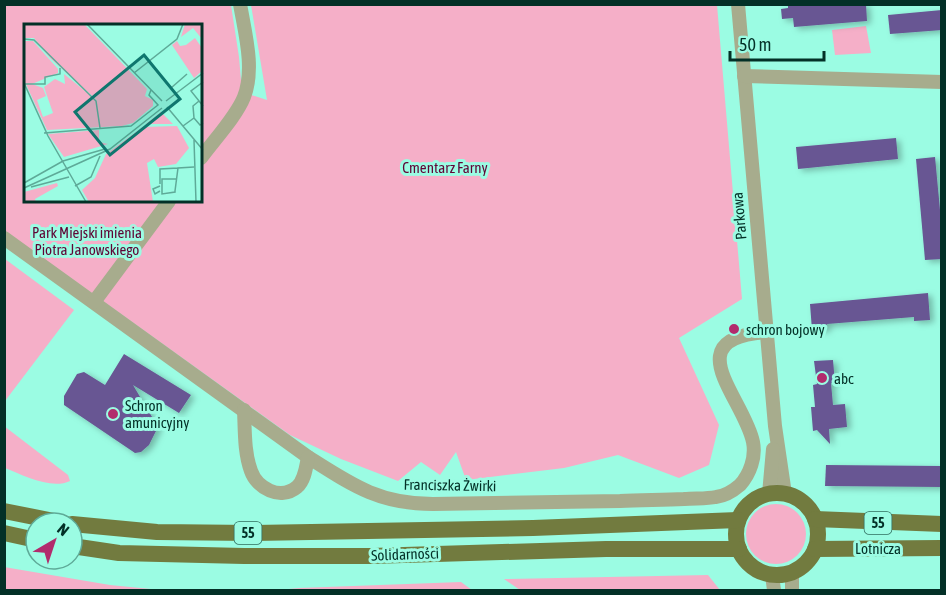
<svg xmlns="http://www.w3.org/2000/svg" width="946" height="595" font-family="'Asap Condensed',sans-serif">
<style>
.green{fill:#f5afc8;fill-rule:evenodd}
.building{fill:#685693;filter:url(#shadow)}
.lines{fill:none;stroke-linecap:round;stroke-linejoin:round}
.minor{stroke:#a7ac8d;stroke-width:14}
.major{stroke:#727b3f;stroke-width:16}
.poi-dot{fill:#b22b6d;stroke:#9bfce3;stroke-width:2}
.labels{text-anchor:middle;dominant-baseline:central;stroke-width:6;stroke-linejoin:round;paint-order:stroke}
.shield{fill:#9bfce3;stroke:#316d5f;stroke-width:1.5}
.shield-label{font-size:14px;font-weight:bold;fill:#033027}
.park-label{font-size:15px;fill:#5f0435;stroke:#9bfce3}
.street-label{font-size:15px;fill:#033027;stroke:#9bfce3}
.poi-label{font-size:15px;fill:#033027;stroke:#9bfce3;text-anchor:start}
.inset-road{fill:none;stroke:#5eaa98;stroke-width:1.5}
.view{fill:#0f766e;fill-opacity:0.15;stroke:#0f766e;stroke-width:3}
.inset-edge{fill:none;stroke:#033027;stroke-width:3}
</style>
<defs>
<filter id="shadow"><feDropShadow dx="4" dy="2.5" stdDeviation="3" flood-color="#0004"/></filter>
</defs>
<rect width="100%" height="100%" fill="#9bfce3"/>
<g class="green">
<path d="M5,5H231L239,57L242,92L267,100L251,5H717L742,299L679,338L719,425L709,465L679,478L618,455L564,468L466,480L456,452L440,475L421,462L398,481L341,459L290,435L5,231ZM26,26H201V201H26Z"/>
<path d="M866,26L871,53L835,55L832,30Z"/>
<path d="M5,259L74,310L5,401Z"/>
<path d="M4,426L68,475L70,481C51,490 23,475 5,468Z"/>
<circle cx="776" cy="534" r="30"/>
<path d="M4,567L110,585L161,590H5Z"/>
<path d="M708,575L720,590H520L504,579Z"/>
<path d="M461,582L472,590H278L299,588Z"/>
</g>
<g class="building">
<path d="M788,4H866L867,21L794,27L793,18L782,19L781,9L788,8Z"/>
<path d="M942,10V30L890,34L888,15Z"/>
<path d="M896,138L898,159L798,169L796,147Z"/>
<path d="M935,157L942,231V259L925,260L916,159Z"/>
<path d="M928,293L930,320L914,321V317L827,324V329L812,330L810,304Z"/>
<path d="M124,354L191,395L179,413L133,385L158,427L149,445L141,452L135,453L64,405V396L77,374L84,372L105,385Z"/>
<path d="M833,360L835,383H831L833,405L845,404L847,427L829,429L830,444L817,430L813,431L811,407H815L813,385L817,384L814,361Z"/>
<path d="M826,465L942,466V487L825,486Z"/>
</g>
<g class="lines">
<g class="minor">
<path d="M738,4L775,426L785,494"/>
<path d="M744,76L942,82"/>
<path d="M201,158C214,140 236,117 244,97C255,69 245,33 240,4"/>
<path d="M4,238L308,457C352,485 379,504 433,504C496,503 558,502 620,501C642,500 663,500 684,499C695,498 706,499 716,497C725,496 733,491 740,485C750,474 756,457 753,442C744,398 675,338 767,332"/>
<path d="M94,302L169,201"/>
<path d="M244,410C245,430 244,452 251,471C257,488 280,501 297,487C305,480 306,467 308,457"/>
<path d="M769,494L773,449"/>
<path d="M792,573V590"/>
<path d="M772,575L774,590"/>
</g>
<g class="major">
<circle cx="777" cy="534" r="41"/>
<path d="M4,511L64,523"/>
<path d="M815,519L942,524"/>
<path d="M72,524L157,532L252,533L533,528L738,520"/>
<path d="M4,533L36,540"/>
<path d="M72,546L119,553L244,556H371L606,549H739"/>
<path d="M815,549L942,548"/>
</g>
</g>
<g class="poi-dot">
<circle cx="734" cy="329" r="6"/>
<circle cx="822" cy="378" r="6"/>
<circle cx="113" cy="414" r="6"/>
</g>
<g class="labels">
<g class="shield">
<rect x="864.5" y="512" width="27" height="22" rx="4.5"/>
<rect x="234.5" y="522" width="27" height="22" rx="4.5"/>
</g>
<g class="shield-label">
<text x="878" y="523">55</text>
<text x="248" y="533">55</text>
</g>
<g class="park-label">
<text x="445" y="167">Cmentarz Farny</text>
<text x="87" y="232">Park Miejski imienia<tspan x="87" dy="17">Piotra Janowskiego</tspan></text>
</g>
<g class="street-label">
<text transform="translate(739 216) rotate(-95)">Parkowa</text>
<text transform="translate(450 485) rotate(1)">Franciszka Żwirki</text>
<text x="878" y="548">Lotnicza</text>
<text transform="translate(405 554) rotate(-2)">Solidarności</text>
</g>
<g class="poi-label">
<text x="746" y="329">schron bojowy</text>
<text x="834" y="378">abc</text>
<text x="125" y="405">Schron<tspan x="125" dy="17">amunicyjny</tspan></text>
</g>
</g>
<g transform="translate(24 24)">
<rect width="178" height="178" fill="#9bfce3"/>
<path d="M0,0H60L123,65L121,72L129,76V82L109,99L98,102L23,106L0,56V17H9L34,45V49L8,60L19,64L22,72L13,76L19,93L29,89L20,63L31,55L41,60L40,50L76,79L26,34L10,14H0ZM161,0H178V15L169,4L157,13ZM171,14L178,24V47L170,54L148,21L153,17L156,22L162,21ZM137,88L149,100H122ZM153,102L165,124L152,140L134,143L130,135L123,139L129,178H65L58,166L71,154L82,130L119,103ZM75,106V118L84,120L40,133L24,110ZM33,159L34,162L11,175L12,178H0V168Z" fill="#f5afc8"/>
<path class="inset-road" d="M63,0L138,77M0,15L10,16L72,77L76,104M110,49L153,15L159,0M179,58L167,67L179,82M0,59L24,112L62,178M0,60H21V53L36,50V44M147,64L163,50M142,77L179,49M143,83L179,126M170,94L169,82L175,77M159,102L170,94L176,101L179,99M20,109L107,102L134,81L125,71L127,66M170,116L172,178M153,155H138V170L151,168V167L154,144L170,143M0,159L39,137L81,125M136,160V145L154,144M51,162L67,153L76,132M7,163L45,153M0,164L86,125L138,84M136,167L131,170L129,165L136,162"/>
<path class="view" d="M120,31L156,75L86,131L51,88Z"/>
<rect width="178" height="178" class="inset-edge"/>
</g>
<rect width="946" height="595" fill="none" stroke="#033027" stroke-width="12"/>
<g transform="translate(54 541) rotate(39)"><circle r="28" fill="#9bfce3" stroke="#5eaa98" stroke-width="1.5"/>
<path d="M0-4.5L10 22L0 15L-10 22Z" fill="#b22b6d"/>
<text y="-9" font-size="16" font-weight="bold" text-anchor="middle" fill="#033027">N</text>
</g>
<path d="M730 51v9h94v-9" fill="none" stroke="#033027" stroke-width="3"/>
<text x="739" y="51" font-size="18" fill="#033027" stroke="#9bfce3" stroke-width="4.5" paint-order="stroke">50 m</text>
</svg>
